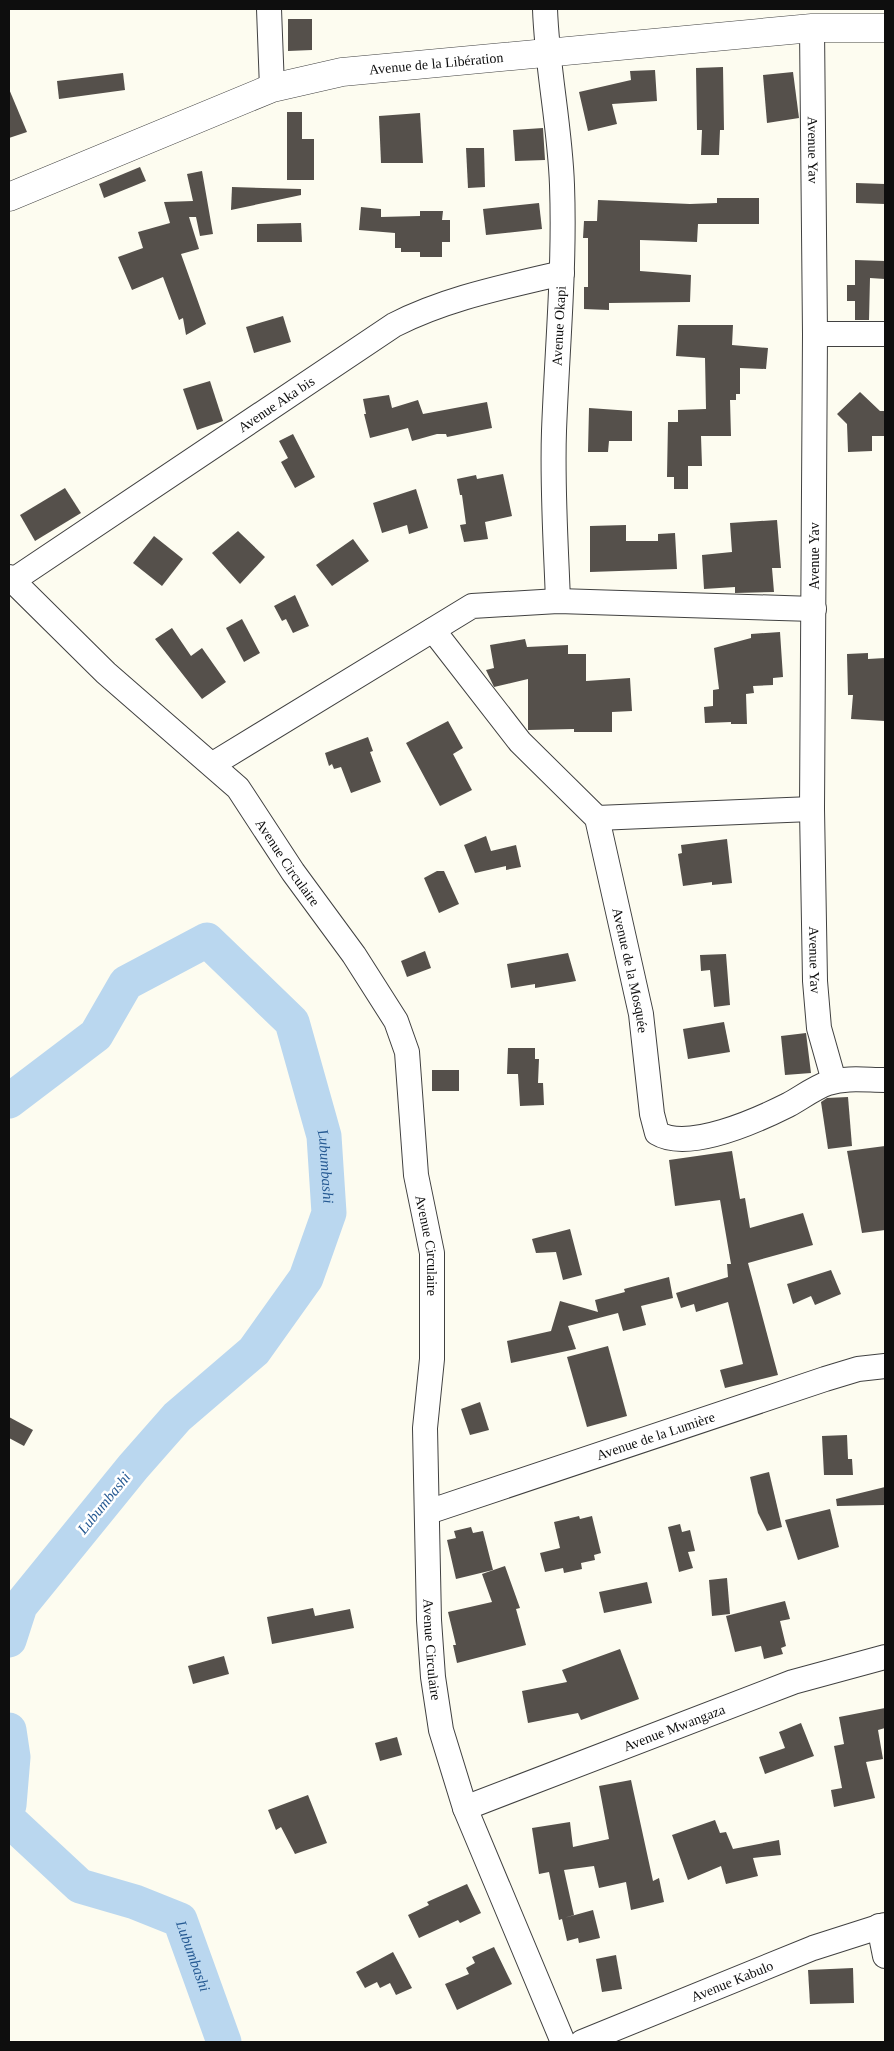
<svg xmlns="http://www.w3.org/2000/svg" width="894" height="2051" font-family="Georgia,serif">
<style>
.lines{fill:none;stroke-linecap:round;stroke-linejoin:round}
.river{stroke:#bad7ef;stroke-width:35}
.building{fill:#55504b}
.minor-casing{stroke:#414141;stroke-width:26}
.tertiary-casing{stroke:#414141;stroke-width:29}
.minor{stroke:#fff;stroke-width:24}
.tertiary{stroke:#fff;stroke-width:28}
.labels{text-anchor:middle;dominant-baseline:central;stroke-width:5;stroke-linejoin:round;paint-order:stroke}
.street-label{font-size:14px;fill:#0e0e0e;stroke:#fff}
.water-label{font-size:15px;font-style:italic;fill:#255992;stroke:#fff}
</style>
<rect width="100%" height="100%" fill="#fdfcf0"/>
<g class="lines">
<g class="river">
<path id="s1" d="M9,1101L96,1035L126,983L207,940L292,1022L324,1136L329,1213L306,1278L254,1351L177,1417L133,1467L20,1606L9,1640"/>
<path d="M9,1730L13,1757L9,1805"/>
<path id="s2" d="M9,1820L80,1886L135,1902L180,1920L224,2042"/>
</g>
</g>
<g class="building">
<path d="M288,19H312V50L288,51Z"/>
<path d="M723,67L724,130H720L719,155H701L702,130H697L696,68Z"/>
<path d="M655,70L657,101L612,104L617,124L588,131L579,92L631,80L630,71Z"/>
<path d="M793,72L799,118L767,123L763,75Z"/>
<path d="M123,73L125,90L59,99L57,81Z"/>
<path d="M9,89L27,132L9,138Z"/>
<path d="M287,112H302V139H314V180H287Z"/>
<path d="M420,113L423,163H381L379,116Z"/>
<path d="M543,128L545,160L515,161L513,130Z"/>
<path d="M466,148H484L485,187L468,188Z"/>
<path d="M140,167L146,181L104,198L99,184Z"/>
<path d="M202,171L213,234L200,236L196,217H189L199,249L181,254L206,324L186,335L183,318L179,320L163,277L132,290L118,257L143,248L138,232L170,223L164,202L193,201L187,174Z"/>
<path d="M856,183L885,184V204L856,203Z"/>
<path d="M232,187L301,189V195L231,210Z"/>
<path d="M717,198H759V224H698L697,242L640,240V271L691,275L690,302L609,303V310L584,309V287H588V238H583L584,221H597L598,200L690,204L717,203Z"/>
<path d="M539,203L542,229L486,235L483,209Z"/>
<path d="M361,207L381,209V217L420,216V211H443L442,220H450V242H442V257H420V252H401V248H395V233L359,230Z"/>
<path d="M301,223L302,242H257V224Z"/>
<path d="M855,260L885,261V279L870,278L869,320H855V301H847V285H855Z"/>
<path d="M283,316L291,342L254,353L246,327Z"/>
<path d="M678,325H733L732,345L768,348L766,369L740,368V394H736V400H730L731,436H701L702,466H688V489H674V477H667L668,422H678V410L706,409L705,358L676,356Z"/>
<path d="M210,381L223,421L197,430L183,389Z"/>
<path d="M860,392L880,411H885V436H872V451L848,452L847,424L837,414Z"/>
<path d="M389,395L392,408L418,400L423,414L487,402L492,428L447,437L446,434H437L412,441L408,428L370,438L364,414H366L363,399Z"/>
<path d="M589,408L632,411V441H609L608,452H588Z"/>
<path d="M293,434L315,477L295,488L281,462L288,458L279,441Z"/>
<path d="M503,474L512,516L485,522L488,539L464,542L460,525L466,524L462,495H460L457,479L476,475L477,479Z"/>
<path d="M65,488L81,513L35,541L20,515Z"/>
<path d="M416,489L428,528L409,534L407,525L382,533L373,503Z"/>
<path d="M777,520L781,568H772L774,592L735,593V587L704,589L702,555L732,552L730,523Z"/>
<path d="M626,525V541H658V534L675,533L677,569L590,572V526Z"/>
<path d="M238,531L265,557L240,584L212,553Z"/>
<path d="M154,536L183,559L162,586L133,563Z"/>
<path d="M353,539L369,561L332,586L316,565Z"/>
<path d="M295,595L309,626L293,633L286,619L282,621L274,606Z"/>
<path d="M242,619L260,653L244,662L226,628Z"/>
<path d="M172,628L191,656L202,648L226,682L202,699L155,639Z"/>
<path d="M780,632L783,677L773,678V685L753,686L754,693L746,694L747,724H731V722L705,723L704,707L713,706V690L719,689L714,648L751,638V634Z"/>
<path d="M525,639L527,647L568,645V654H586V681L630,678L632,711L612,712V732H574V729L528,730V679L494,687L486,670L494,668L490,645Z"/>
<path d="M868,653V659L885,658V721L851,719L853,695H848L847,654Z"/>
<path d="M448,721L463,748L453,754L472,790L440,806L406,743Z"/>
<path d="M368,737L373,751L370,752L381,782L351,793L341,767L334,769L332,764L329,766L325,753Z"/>
<path d="M486,836L491,851L516,845L521,867L506,870V866L475,873L464,845Z"/>
<path d="M727,839L732,883L712,885V882L683,886L678,854L682,853L681,845Z"/>
<path d="M437,871H444L459,904L439,913L424,878Z"/>
<path d="M425,951L431,968L407,977L401,961Z"/>
<path d="M568,953L576,981L535,988V984L511,988L507,964Z"/>
<path d="M726,954L730,1005L714,1007L710,970L701,971L700,955Z"/>
<path d="M724,1022L730,1052L688,1059L683,1029Z"/>
<path d="M806,1033L811,1073L785,1075L781,1036Z"/>
<path d="M508,1048H535V1059H539L538,1083H543L544,1105L520,1106L518,1074H507Z"/>
<rect x="432" y="1070" width="27" height="21"/>
<path d="M848,1097L852,1146L828,1149L821,1102L827,1098Z"/>
<path d="M885,1146V1230L862,1233L847,1151Z"/>
<path d="M732,1151L740,1199L745,1198L750,1228L803,1213L813,1245L748,1263L778,1375L725,1388L720,1370L743,1364L728,1302L696,1312L694,1304L681,1308L676,1293L728,1277L727,1264H731L720,1200L675,1206L669,1160Z"/>
<path d="M570,1229L582,1275L563,1280L556,1252L536,1253L532,1239Z"/>
<path d="M831,1270L841,1294L815,1305L811,1296L793,1304L787,1284Z"/>
<path d="M669,1277L673,1298L641,1306L646,1325L623,1331L618,1313L568,1326L576,1349L511,1363L507,1341L551,1331L560,1301L598,1312L595,1300L625,1292L624,1289Z"/>
<path d="M608,1346L627,1416L587,1427L567,1357Z"/>
<path d="M480,1402L489,1430L470,1435L461,1409Z"/>
<path d="M9,1417L33,1430L24,1446L9,1438Z"/>
<path d="M847,1435L848,1459H852L853,1475H824L822,1436Z"/>
<path d="M769,1472L782,1527L767,1531L758,1513L750,1477Z"/>
<path d="M885,1487V1505L837,1506L836,1499Z"/>
<path d="M830,1509L839,1547L798,1560L785,1520Z"/>
<path d="M579,1516L580,1519L592,1516L601,1553L594,1555L595,1560L581,1563L582,1569L564,1573L563,1568L545,1572L540,1553L560,1548L554,1522Z"/>
<path d="M680,1524L682,1532L690,1530L695,1551L688,1552L693,1568L679,1572L668,1527Z"/>
<path d="M471,1527L473,1533L483,1531L493,1570L456,1579L447,1540L456,1538L454,1531Z"/>
<path d="M505,1566L520,1608L516,1609L526,1645L457,1663L453,1645H456L448,1612L492,1602L482,1574Z"/>
<path d="M727,1578L730,1614L712,1616L709,1580Z"/>
<path d="M647,1582L652,1603L604,1613L599,1592Z"/>
<path d="M785,1601L790,1619L780,1621L786,1646L781,1648L783,1654L764,1659L761,1646L735,1652L726,1616Z"/>
<path d="M313,1608L315,1616L350,1609L354,1628L272,1644L267,1617Z"/>
<path d="M620,1649L639,1699L581,1720L578,1713L528,1723L522,1691L567,1682L562,1670Z"/>
<path d="M224,1656L229,1674L193,1684L188,1666Z"/>
<path d="M885,1708V1728L878,1730L883,1759L866,1762L875,1798L834,1807L831,1790L842,1788L834,1746L844,1744L839,1717Z"/>
<path d="M801,1723L814,1756L765,1774L759,1757L785,1748L779,1732Z"/>
<path d="M397,1737L402,1755L380,1761L375,1743Z"/>
<path d="M631,1780L653,1881L659,1878L664,1902L631,1910L626,1882L599,1888L594,1866L564,1870L574,1915L564,1918L593,1910L600,1938L579,1943L578,1938L567,1941L562,1919L559,1920L549,1872L539,1874L532,1828L570,1822L573,1847L609,1839L599,1786Z"/>
<path d="M308,1795L327,1843L295,1854L281,1827L276,1830L268,1810Z"/>
<path d="M715,1820L720,1833L726,1832L733,1849L779,1840L781,1855L753,1858L758,1876L726,1884L721,1866L688,1880L672,1835Z"/>
<path d="M467,1884L481,1913L460,1923L458,1920L419,1938L408,1915L429,1905L427,1902Z"/>
<path d="M494,1947L512,1984L457,2010L445,1984L469,1974L466,1968L475,1963L472,1957Z"/>
<path d="M393,1952L412,1988L396,1995L390,1983L380,1988L377,1982L365,1988L356,1972Z"/>
<path d="M616,1955L622,1989L602,1992L596,1959Z"/>
<path d="M853,1968L854,2003L810,2004L808,1970Z"/>
</g>
<g class="lines">
<g class="minor-casing">
<g id="minor">
<path d="M269,9L272,88"/>
<path d="M545,9C547,68 560,126 562,185C565,267 557,349 554,431C552,488 556,545 558,601"/>
<path id="s3" d="M812,28L815,334L812,809L815,981L819,1028L834,1081"/>
<path d="M815,334H885"/>
<path id="s4" d="M9,577L106,673L238,788L293,872L354,955L396,1021L407,1052L416,1175L432,1253V1359L425,1428L429,1620L433,1677L441,1730L465,1808L563,2042"/>
<path id="s5" d="M12,581L394,325C447,298 504,287 562,273"/>
<path id="s6" d="M433,630L520,742L597,818L641,1014L652,1114L657,1133C688,1152 758,1120 788,1105C801,1098 814,1088 828,1083C847,1077 866,1080 885,1080"/>
<path d="M213,764L472,606L558,601L814,609"/>
<path d="M597,818L812,809"/>
<path id="s7" d="M428,1512L825,1379L858,1369L885,1366"/>
<path id="s8" d="M465,1808L793,1682L885,1657"/>
<path d="M879,1926L885,1956"/>
<path id="s9" d="M582,2042L813,1948L885,1925"/>
</g>
</g>
<g class="tertiary-casing">
<g id="tertiary">
<path id="s10" d="M9,197L272,88L342,72L812,28H885"/>
</g>
</g>
<use href="#minor" class="minor"/>
<use href="#tertiary" class="tertiary"/>
</g>
<g class="labels">
<g class="street-label">
<text stroke="none"><textPath href="#s10" startOffset="451">Avenue de la Libération</textPath></text>
<text stroke="none"><textPath href="#s3" startOffset="122">Avenue Yav</textPath></text>
<text transform="translate(559 326) rotate(-87)">Avenue Okapi</text>
<text stroke="none"><textPath href="#s5" startOffset="318">Avenue Aka bis</textPath></text>
<text transform="translate(814 556) rotate(-90)">Avenue Yav</text>
<text stroke="none"><textPath href="#s4" startOffset="401">Avenue Circulaire</textPath></text>
<text stroke="none"><textPath href="#s3" startOffset="932">Avenue Yav</textPath></text>
<text stroke="none"><textPath href="#s6" startOffset="406">Avenue de la Mosquée</textPath></text>
<text stroke="none"><textPath href="#s4" startOffset="821">Avenue Circulaire</textPath></text>
<text stroke="none"><textPath href="#s7" startOffset="240">Avenue de la Lumière</textPath></text>
<text stroke="none"><textPath href="#s4" startOffset="1226">Avenue Circulaire</textPath></text>
<text stroke="none"><textPath href="#s8" startOffset="224">Avenue Mwangaza</textPath></text>
<text stroke="none"><textPath href="#s9" startOffset="162">Avenue Kabulo</textPath></text>
</g>
<g class="water-label">
<text stroke="none"><textPath href="#s1" startOffset="528">Lubumbashi</textPath></text>
<text transform="translate(104 1503) rotate(-51)">Lubumbashi</text>
<text stroke="none"><textPath href="#s2" startOffset="241">Lubumbashi</textPath></text>
</g>
</g>
<rect width="894" height="2051" fill="none" stroke="#0e0e0e" stroke-width="20"/>
</svg>
